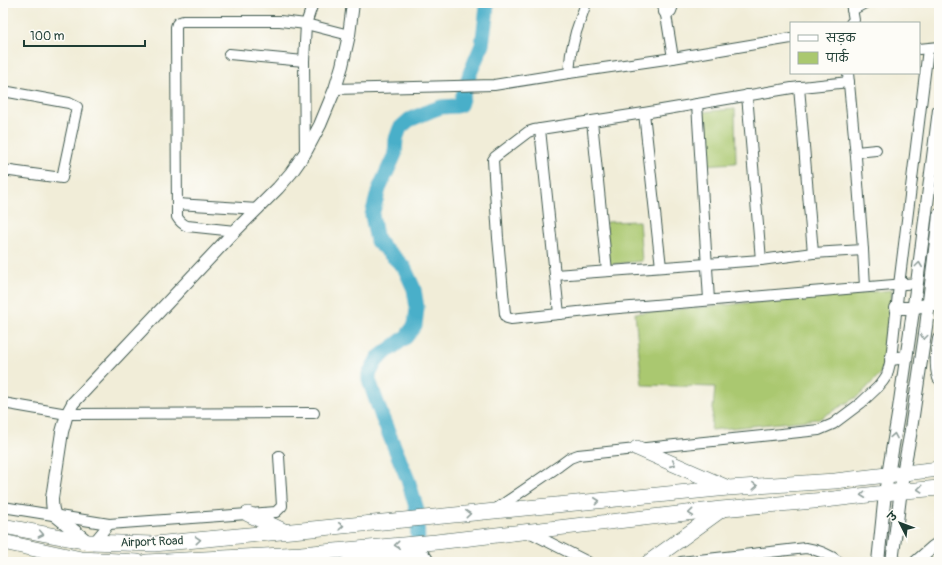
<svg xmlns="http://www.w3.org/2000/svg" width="942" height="565" font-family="Pangolin,'Playpen Sans Deva',sans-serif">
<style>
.green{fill:#aac86f;stroke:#648252}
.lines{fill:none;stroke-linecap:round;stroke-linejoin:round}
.river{stroke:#4aafc9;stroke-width:15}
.minor-casing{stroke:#3e574d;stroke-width:12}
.tertiary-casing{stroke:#3e574d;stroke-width:14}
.primary-casing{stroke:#3e574d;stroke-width:16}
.minor{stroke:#fff;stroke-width:10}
.tertiary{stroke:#fff;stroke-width:12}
.primary{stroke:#fff;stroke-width:15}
.oneway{stroke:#8f9e9a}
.labels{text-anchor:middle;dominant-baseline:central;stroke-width:3;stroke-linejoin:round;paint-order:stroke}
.street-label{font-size:12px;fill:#1f3d34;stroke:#fdfcf7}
</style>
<rect width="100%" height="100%" fill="#fdfcf7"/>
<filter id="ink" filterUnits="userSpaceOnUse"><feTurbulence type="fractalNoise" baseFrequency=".025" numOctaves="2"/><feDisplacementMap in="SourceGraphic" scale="8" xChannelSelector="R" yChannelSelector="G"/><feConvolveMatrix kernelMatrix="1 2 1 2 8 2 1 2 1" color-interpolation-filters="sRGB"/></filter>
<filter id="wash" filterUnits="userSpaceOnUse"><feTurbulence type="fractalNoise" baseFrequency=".012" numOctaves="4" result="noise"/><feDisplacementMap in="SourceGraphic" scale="16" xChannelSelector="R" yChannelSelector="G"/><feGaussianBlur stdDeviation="0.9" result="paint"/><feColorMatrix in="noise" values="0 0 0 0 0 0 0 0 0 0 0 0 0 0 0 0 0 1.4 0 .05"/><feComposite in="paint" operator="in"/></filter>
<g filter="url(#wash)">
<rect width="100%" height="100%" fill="#f1edd8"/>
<g class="green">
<path d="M735,109L736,163L703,165L700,112Z"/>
<path d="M639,221L642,261L608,265L606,222Z"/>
<path d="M892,290L887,354L880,374L860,395L819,419L711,430L715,387L642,385L635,313Z"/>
<path d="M800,559H816L821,562H771Z"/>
</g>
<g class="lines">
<path class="river" d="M417,562L418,548L417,510L408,480L382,417L369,380V374L378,358L406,337L415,325L417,308L414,289L404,267L377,241L372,215L379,189L395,154L396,139L400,128L409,120L430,111L441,107L457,106L460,105L470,73L482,45L486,16L487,3"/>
</g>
</g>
<g filter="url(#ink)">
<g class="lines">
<g class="minor-casing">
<g id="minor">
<path d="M663,3L664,12L666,15L671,11L674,3"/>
<path d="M852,10L865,3"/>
<path d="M666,15L673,58"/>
<path d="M851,23L854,20L851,3"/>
<path d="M919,49L939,47"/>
<path d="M229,54L304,61"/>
<path d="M569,73L673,58L791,38"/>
<path d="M848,73L856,157L863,250L865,287"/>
<path d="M799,87L813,253"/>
<path d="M335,89L494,85L569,73L571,53L576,32L586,3"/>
<path d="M3,91L69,103L77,107L62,178L3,170"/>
<path d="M747,95L761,260"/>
<path d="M697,104L709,300"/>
<path d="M644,113L661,267"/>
<path d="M592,121L534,130L528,132L495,157L493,160L498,238L505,314L507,318L511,319L607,309L917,283"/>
<path d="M540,129L559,314"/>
<path d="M856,152L876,150"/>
<path d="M305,153L304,61L306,24L313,3"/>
<path d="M177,204L258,209"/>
<path d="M235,231L187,226C182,224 180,222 177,217L176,27C177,22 179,22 183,21H280L306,24L349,35"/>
<path d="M607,271L592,121L644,113L792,88L849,82"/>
<path d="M555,275L761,260L813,253L863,250"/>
<path d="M3,403L67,414L314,413"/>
<path d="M3,507L109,524L276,512L282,506L279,456"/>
<path d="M496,509L559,466L570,458L578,455L819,430L833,424L861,403L878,387L883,381L887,375L891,359L899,285L928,49"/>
<path d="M529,532L588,562"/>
<path d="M94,542L109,524"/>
<path d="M345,562L422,554C426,555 427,558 429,562"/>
<path d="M681,562L806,548C819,550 829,554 839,562"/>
</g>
</g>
<g class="tertiary-casing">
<g id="tertiary">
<path d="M896,308H913L929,304H939"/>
<path d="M939,339C937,352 935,365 939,378"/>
<path d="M891,359L906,357"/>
<path d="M88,542L55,515C52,510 52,504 52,498L62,432L67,414L73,403L235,231L278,188L291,173L305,153L320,125L335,89L342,66L349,35L353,3"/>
<path d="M878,562L885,493L898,415L917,283L939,110"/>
<path d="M892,562L903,473L910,436L926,327L939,215"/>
<path d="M916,562L933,547L939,543"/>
</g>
</g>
<g class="primary-casing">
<g id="primary">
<path d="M637,448L726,487"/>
<path d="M248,514L284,531"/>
<path d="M3,526L88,542L154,544L302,530L728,488L835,481L939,469"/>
<path d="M3,542L81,559L138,562"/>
<path d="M146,562L301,554L436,542L721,509L825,500L894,492L939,488"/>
<path d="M649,562L721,510"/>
</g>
</g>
<use href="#minor" class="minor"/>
<use href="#tertiary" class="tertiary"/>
<use href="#primary" class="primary"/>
</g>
<defs><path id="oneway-chevron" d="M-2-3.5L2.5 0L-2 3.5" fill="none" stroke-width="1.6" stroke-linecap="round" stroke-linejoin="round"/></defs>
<g class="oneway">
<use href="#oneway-chevron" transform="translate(919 265) rotate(-83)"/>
<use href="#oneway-chevron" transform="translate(924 337) rotate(98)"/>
<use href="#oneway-chevron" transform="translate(894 436) rotate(-80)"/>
<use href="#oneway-chevron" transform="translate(673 464) rotate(24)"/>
<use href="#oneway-chevron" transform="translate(755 486) rotate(-4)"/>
<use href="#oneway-chevron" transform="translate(920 489) rotate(175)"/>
<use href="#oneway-chevron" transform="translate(863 495) rotate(173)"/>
<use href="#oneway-chevron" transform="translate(597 501) rotate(-6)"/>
<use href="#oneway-chevron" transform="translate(691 513) rotate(174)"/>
<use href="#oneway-chevron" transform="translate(468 514) rotate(-5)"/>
<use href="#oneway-chevron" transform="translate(341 526) rotate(-6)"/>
<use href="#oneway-chevron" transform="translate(41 534) rotate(11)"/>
<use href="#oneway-chevron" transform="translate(198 540) rotate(-5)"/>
<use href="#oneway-chevron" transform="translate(397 545) rotate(175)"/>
</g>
</g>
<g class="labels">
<g class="street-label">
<text transform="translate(152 542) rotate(-2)">Airport Road</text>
</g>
</g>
<rect width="942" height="565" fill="none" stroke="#fdfcf7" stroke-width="16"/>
<rect x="790" y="22" width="130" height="52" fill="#fdfcf7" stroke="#a4b0a9"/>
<rect x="798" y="35" width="20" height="6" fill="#ffffff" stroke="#a4b0a9"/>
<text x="826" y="42" font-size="12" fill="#1f3d34">सड़क</text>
<rect x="798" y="52" width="20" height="12" fill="#aac86f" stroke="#a4b0a9"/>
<text x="826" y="62" font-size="12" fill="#1f3d34">पार्क</text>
<g transform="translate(900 523) rotate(312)" stroke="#fdfcf7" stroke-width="3" paint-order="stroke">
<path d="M0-3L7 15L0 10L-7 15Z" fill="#1f3d34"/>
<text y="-6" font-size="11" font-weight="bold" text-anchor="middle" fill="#1f3d34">उ</text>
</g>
<path d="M24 40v6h121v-6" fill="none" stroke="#1f3d34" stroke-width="2"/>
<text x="30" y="40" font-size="12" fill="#1f3d34" stroke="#fdfcf7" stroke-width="3" paint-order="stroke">100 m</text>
</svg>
